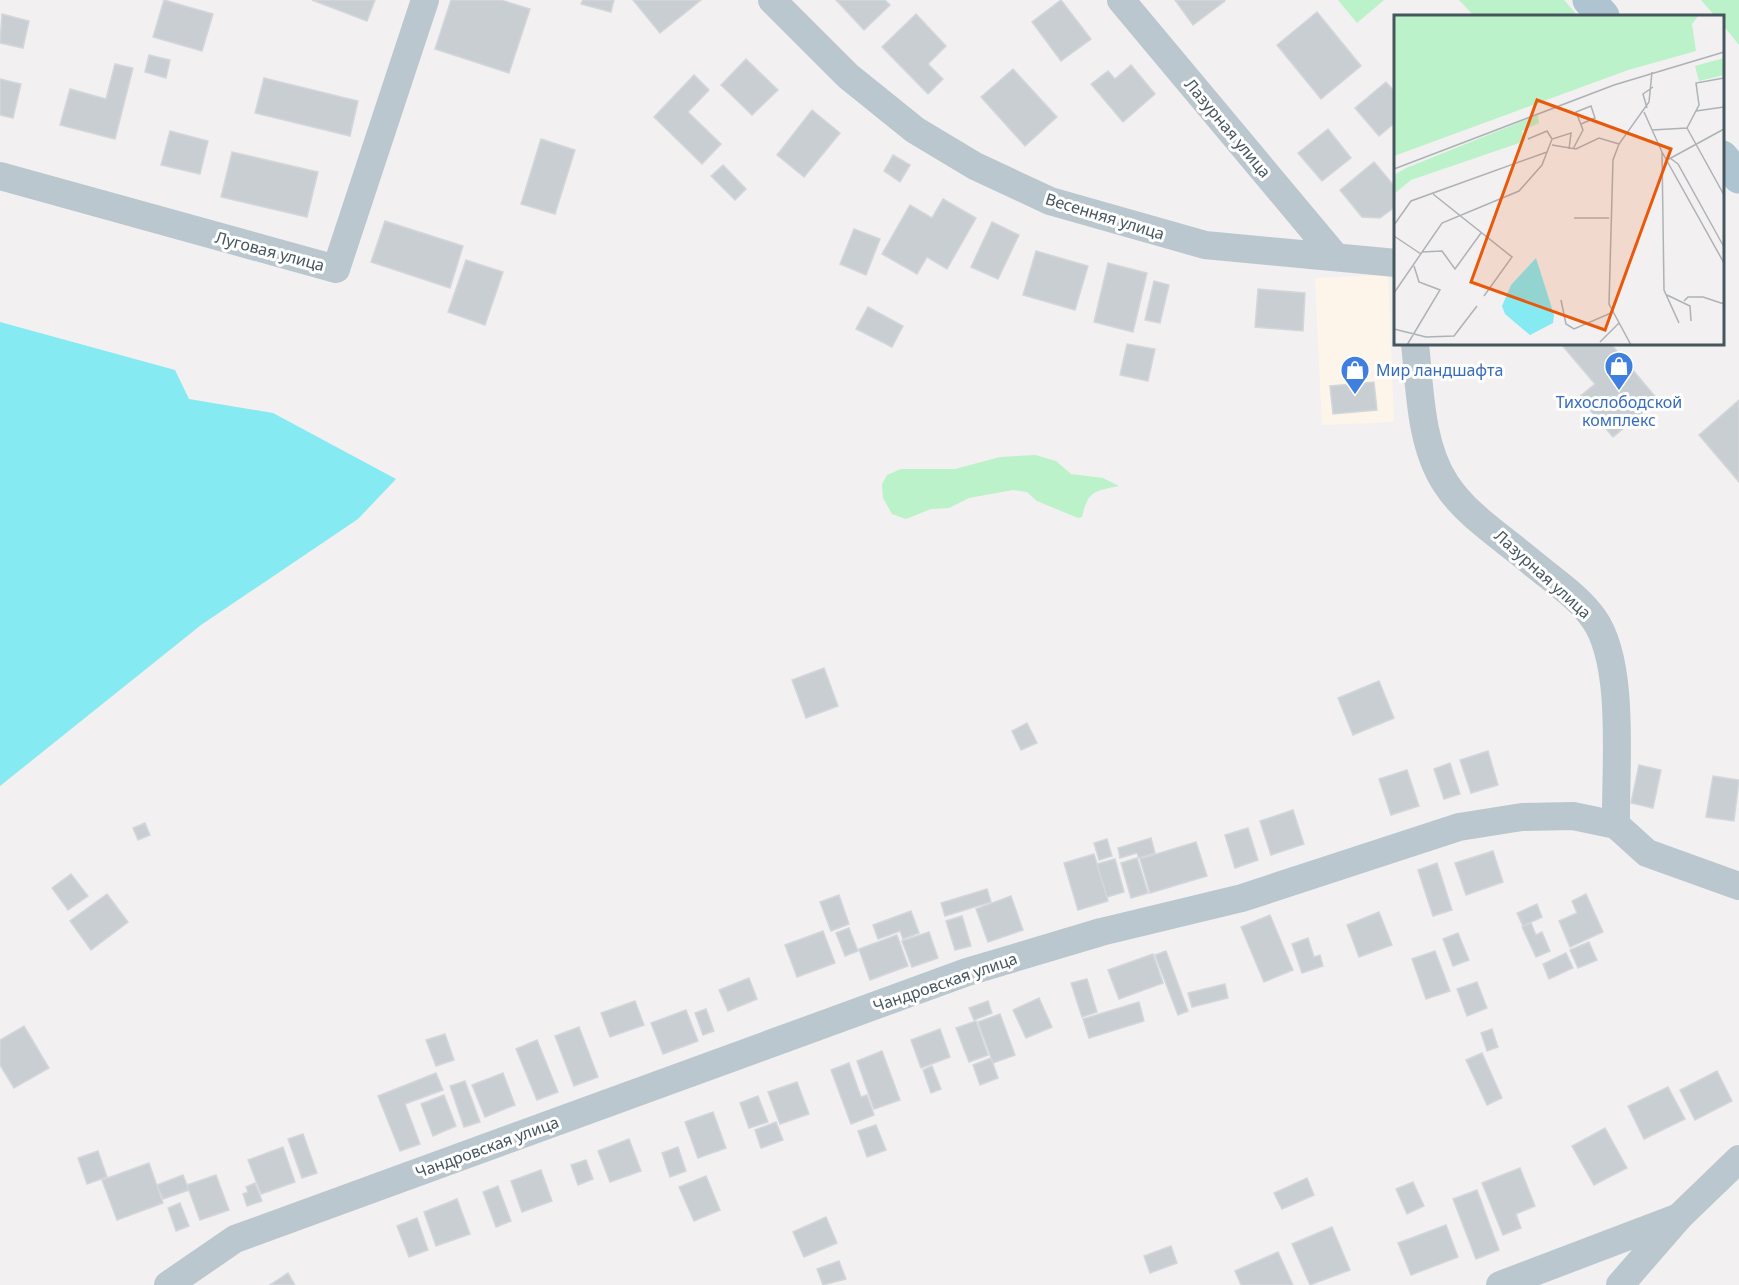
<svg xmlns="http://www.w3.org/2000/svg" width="1739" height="1285" font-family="'Noto Sans',sans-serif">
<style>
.commercial{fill:#fdf5e9}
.green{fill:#bbf2c9}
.water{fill:#85eaf2}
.building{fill:#c9ced3;stroke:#d3d7dc;stroke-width:1.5}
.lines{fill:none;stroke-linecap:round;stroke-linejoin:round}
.minor{stroke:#bac7ce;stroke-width:28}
.major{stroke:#aec4d0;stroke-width:33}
.labels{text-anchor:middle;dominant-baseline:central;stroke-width:6;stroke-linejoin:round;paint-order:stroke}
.street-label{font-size:16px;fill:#46565f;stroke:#fff}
.shop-label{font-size:16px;fill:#366cbe;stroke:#fff;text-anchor:start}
.inset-road{fill:none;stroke:#adb2b6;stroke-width:1.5}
.view{fill:#e8590c;fill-opacity:0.15;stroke:#e8590c;stroke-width:3}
.inset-edge{fill:none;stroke:#46565f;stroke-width:3}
</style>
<rect width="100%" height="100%" fill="#f2f0f0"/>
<path class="commercial" d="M1388,275L1394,422L1322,425L1315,278Z"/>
<g class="green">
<path d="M1338,0H1384L1357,23Z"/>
<path d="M1459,0H1564L1578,16H1474Z"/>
<path d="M1701,0H1739V45L1723,25L1722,16H1715Z"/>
<path d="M1035,455L1056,461L1071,474L1103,478L1119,486C1094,491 1088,491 1082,517L1078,518L1037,501L1027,492L1013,490L969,498L949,508L931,509L906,519L892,514L883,498L882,484L887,475L901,469H955L1000,457Z"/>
</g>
<path class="water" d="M0,322L175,370L189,399L273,413L396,479L358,519L201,625L0,786Z"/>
<g class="building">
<path d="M164,0L213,14L202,51L153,37Z"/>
<path d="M312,0H375L367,21Z"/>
<path d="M451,0H501L530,9L509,73L435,49Z"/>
<path d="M583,0H614L611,12L581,4Z"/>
<path d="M633,0H701L660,33Z"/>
<path d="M836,0H885L890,5L864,30Z"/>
<path d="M1061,0L1091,39L1061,61L1032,22Z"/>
<path d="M1175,0H1224L1225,1L1193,25Z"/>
<path d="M1317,12L1361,66L1321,99L1277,45Z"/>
<path d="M2,14L29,21L23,48L0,43Z"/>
<path d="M916,14L946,46L928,64L943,79L928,94L882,47Z"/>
<path d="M149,55L170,60L166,78L145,72Z"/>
<path d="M746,59L778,90L752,115L721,85Z"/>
<path d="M115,64L133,68L115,139L60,125L70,89L106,99Z"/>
<path d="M1131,65L1155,94L1123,122L1091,84L1108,71L1115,79Z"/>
<path d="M1013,69L1057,117L1025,146L981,97Z"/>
<path d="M694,75L709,90L688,112L721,144L702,164L654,117Z"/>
<path d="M264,78L358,101L350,136L255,113Z"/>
<path d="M0,79L21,84L13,118L0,115Z"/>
<path d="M1386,82L1396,93V122L1379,136L1355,108Z"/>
<path d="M812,110L840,133L804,177L777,155Z"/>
<path d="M1328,129L1351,158L1322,181L1298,153Z"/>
<path d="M170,131L208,141L200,174L161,165Z"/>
<path d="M541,139L575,150L555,214L521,204Z"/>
<path d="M232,152L318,172L307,217L221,197Z"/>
<path d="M893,155L910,165L900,182L884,171Z"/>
<path d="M1374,162L1396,188V206L1380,218L1362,217L1340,190Z"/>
<path d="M723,165L746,189L735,200L711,176Z"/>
<path d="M943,199L976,218L947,269L927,257L917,274L882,254L910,205L932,218Z"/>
<path d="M385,221L463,246L450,288L371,262Z"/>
<path d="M992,222L1019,235L998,279L971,267Z"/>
<path d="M854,229L880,239L866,275L840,264Z"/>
<path d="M1036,251L1088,266L1075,310L1023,295Z"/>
<path d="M466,260L503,272L485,325L448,312Z"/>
<path d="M1108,263L1147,273L1133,332L1094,322Z"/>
<path d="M1154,281L1169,285L1160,323L1145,320Z"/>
<path d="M1258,289L1305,293L1303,331L1255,327Z"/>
<path d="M868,307L903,326L892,347L856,329Z"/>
<path d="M1127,344L1155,349L1148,381L1120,375Z"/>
<path d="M1561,344H1611L1658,400L1613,437L1579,397L1595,384Z"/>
<path d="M1374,382L1377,410L1333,414L1330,386Z"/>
<path d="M1739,400V482L1699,435Z"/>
<path d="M824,668L838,706L806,718L792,680Z"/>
<path d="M1379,681L1394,718L1353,735L1338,698Z"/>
<path d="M1027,723L1037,743L1021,750L1012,731Z"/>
<path d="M1488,751L1498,785L1471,793L1460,760Z"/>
<path d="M1450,763L1460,794L1444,799L1434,769Z"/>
<path d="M1639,765L1661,770L1653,808L1631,803Z"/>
<path d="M1407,770L1419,806L1391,815L1379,779Z"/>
<path d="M1713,776L1739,780L1734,821L1706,817Z"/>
<path d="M1293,810L1304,844L1271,855L1260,821Z"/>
<path d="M145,823L150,835L138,840L133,828Z"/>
<path d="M1248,828L1258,860L1235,868L1225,835Z"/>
<path d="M1151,838L1155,853L1139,858L1137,853L1120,858L1118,848Z"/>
<path d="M1107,839L1112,856L1099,860L1094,843Z"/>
<path d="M1196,842L1207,876L1150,893L1140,859Z"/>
<path d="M1493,851L1503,882L1466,895L1455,863Z"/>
<path d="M1094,854L1108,901L1078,910L1064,863Z"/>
<path d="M1137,858L1148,893L1131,898L1121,863Z"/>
<path d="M1115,859L1124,892L1107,897L1097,864Z"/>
<path d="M1437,863L1452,910L1433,916L1418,870Z"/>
<path d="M71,874L88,896L68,910L52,888Z"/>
<path d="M987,889L991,902L945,916L941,903Z"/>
<path d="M107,894L128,922L91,950L70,921Z"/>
<path d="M1586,894L1603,932L1570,947L1559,921L1577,913L1572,901Z"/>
<path d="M839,895L849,924L831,931L820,902Z"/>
<path d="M1011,896L1023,930L988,942L976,909Z"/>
<path d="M1537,904L1542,917L1523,926L1517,913Z"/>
<path d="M911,911L919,933L903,939L900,931L878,939L873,925Z"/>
<path d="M1379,912L1392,945L1359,957L1347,925Z"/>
<path d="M1270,915L1293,970L1264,982L1241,927Z"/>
<path d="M962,916L971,946L955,950L946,921Z"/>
<path d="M1531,923L1536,935L1542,932L1550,951L1536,957L1522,927Z"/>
<path d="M849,928L858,951L845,956L836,933Z"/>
<path d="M823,931L835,963L797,977L785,945Z"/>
<path d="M929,932L938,958L912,967L902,941Z"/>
<path d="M1458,933L1469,960L1453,966L1443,939Z"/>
<path d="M897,935L908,966L870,980L859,949Z"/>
<path d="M1308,938L1314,957L1320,955L1323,966L1302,973L1292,944Z"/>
<path d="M1589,942L1597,960L1578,968L1570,950Z"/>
<path d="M1166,951L1188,1011L1178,1015L1155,955Z"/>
<path d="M1435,951L1450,991L1426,999L1412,959Z"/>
<path d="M1566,953L1573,968L1549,979L1543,964Z"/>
<path d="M1153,954L1163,983L1119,999L1108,970Z"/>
<path d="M749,978L757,999L728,1011L719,990Z"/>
<path d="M1087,979L1097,1012L1082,1017L1071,983Z"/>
<path d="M1477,982L1487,1008L1467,1016L1457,989Z"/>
<path d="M1225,984L1228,998L1192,1007L1188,993Z"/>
<path d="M1039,998L1052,1027L1026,1038L1013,1010Z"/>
<path d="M635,1001L644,1025L610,1037L601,1013Z"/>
<path d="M988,1001L992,1013L974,1020L969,1008Z"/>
<path d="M1139,1002L1144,1021L1089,1038L1083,1019Z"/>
<path d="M706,1009L714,1031L703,1035L695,1013Z"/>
<path d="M686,1010L698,1041L663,1054L651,1023Z"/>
<path d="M1000,1014L1015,1055L993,1063L978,1022Z"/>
<path d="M976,1021L988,1055L969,1062L956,1028Z"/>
<path d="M24,1026L49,1068L14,1088L0,1065V1040Z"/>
<path d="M579,1027L598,1077L574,1086L555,1036Z"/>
<path d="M940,1029L950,1057L921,1068L911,1040Z"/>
<path d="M1492,1029L1498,1047L1487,1051L1481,1033Z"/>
<path d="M445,1034L454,1060L436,1066L426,1040Z"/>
<path d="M537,1040L558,1092L537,1100L516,1049Z"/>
<path d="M882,1051L900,1100L874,1109L857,1061Z"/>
<path d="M1482,1053L1502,1098L1487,1105L1466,1060Z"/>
<path d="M991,1058L998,1078L980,1085L973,1065Z"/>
<path d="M849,1063L861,1097L867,1095L874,1115L851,1124L831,1070Z"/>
<path d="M932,1066L941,1089L931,1093L923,1070Z"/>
<path d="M1717,1071L1732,1101L1695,1120L1680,1090Z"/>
<path d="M436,1073L443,1090L405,1104L420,1144L400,1151L378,1096Z"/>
<path d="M503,1073L515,1105L485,1117L472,1085Z"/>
<path d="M465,1081L480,1122L464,1127L450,1086Z"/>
<path d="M797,1082L809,1114L780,1124L768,1092Z"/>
<path d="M1668,1087L1685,1119L1644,1139L1628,1106Z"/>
<path d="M444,1095L456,1126L433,1136L421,1104Z"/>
<path d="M758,1096L768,1122L749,1128L740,1103Z"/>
<path d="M713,1112L726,1148L698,1158L685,1122Z"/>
<path d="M776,1122L783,1140L761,1148L755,1130Z"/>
<path d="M876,1125L886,1150L867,1157L858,1131Z"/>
<path d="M1605,1128L1627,1168L1594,1185L1572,1146Z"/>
<path d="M303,1134L317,1173L302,1178L288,1139Z"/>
<path d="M629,1139L641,1171L610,1182L598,1151Z"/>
<path d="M283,1147L295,1182L261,1194L248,1160Z"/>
<path d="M678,1147L686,1171L670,1177L662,1153Z"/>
<path d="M98,1151L107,1177L87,1184L78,1158Z"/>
<path d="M586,1160L593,1179L578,1185L571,1165Z"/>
<path d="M149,1163L163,1203L117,1220L102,1180Z"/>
<path d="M1520,1168L1535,1206L1516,1214L1521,1228L1503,1235L1482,1183Z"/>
<path d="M541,1170L552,1201L522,1212L511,1181Z"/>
<path d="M183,1175L189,1190L163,1199L157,1185Z"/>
<path d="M216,1175L229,1210L200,1220L187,1185Z"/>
<path d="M706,1176L720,1210L694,1221L679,1187Z"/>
<path d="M1307,1178L1314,1195L1282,1209L1274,1193Z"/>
<path d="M1413,1182L1424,1206L1407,1214L1396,1189Z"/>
<path d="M255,1183L262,1201L247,1206L243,1194L248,1192L246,1187Z"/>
<path d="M498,1186L511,1221L496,1227L483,1192Z"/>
<path d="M1477,1190L1499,1250L1476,1259L1453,1199Z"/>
<path d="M457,1199L470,1234L436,1246L424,1212Z"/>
<path d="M180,1203L189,1226L176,1231L168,1208Z"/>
<path d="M826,1217L837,1243L804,1257L793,1232Z"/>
<path d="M417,1218L428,1250L409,1257L397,1226Z"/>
<path d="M1446,1225L1458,1257L1411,1275L1398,1243Z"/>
<path d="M1332,1227L1350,1270L1310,1285L1292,1244Z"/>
<path d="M1171,1246L1177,1263L1150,1273L1144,1256Z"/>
<path d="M1278,1252L1293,1285H1241L1235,1271Z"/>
<path d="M839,1261L846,1279L823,1285L817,1269Z"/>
<path d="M288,1273L295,1285H270Z"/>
</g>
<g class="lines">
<g class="minor">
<path d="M772,0L848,76L915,130L975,166L1050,201L1205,245L1396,263"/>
<path d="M1121,0L1335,256"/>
<path d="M0,176L336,269L425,0"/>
<path d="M1415,344C1420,389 1420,445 1446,484C1466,515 1503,538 1530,561C1551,579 1578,596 1594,619C1626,664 1615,770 1616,825"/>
<path d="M168,1285L235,1239L967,972L1101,932L1242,898L1459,827L1522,817L1573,816L1616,825L1647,853L1739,886"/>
<path d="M1500,1285L1679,1217"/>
<path d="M1620,1285L1679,1217L1739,1159"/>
</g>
<g class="major">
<path d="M1589,0L1603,16"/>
<path d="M1722,157L1739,177"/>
</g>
</g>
<defs>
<g id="shop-pin" transform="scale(1.5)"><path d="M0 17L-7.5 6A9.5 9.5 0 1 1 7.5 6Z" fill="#3f7fe0" stroke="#fff"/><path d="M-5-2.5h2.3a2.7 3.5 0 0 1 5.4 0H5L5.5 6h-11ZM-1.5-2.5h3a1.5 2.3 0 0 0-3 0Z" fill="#fff"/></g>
</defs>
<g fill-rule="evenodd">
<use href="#shop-pin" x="1619" y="366"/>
<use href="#shop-pin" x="1355" y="370"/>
</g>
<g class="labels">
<g class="street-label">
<text transform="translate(1228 128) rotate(50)">Лазурная улица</text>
<text transform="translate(1105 216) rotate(17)">Весенняя улица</text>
<text transform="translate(270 251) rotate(15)">Луговая улица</text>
<text transform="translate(1543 574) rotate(42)">Лазурная улица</text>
<text transform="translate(945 982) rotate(-19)">Чандровская улица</text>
<text transform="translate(487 1147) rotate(-20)">Чандровская улица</text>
</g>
<g class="shop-label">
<text x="1376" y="370">Мир ландшафта</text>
<text x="1619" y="402" text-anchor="middle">Тихослободской<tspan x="1619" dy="18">комплекс</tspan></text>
</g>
</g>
<g transform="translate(1394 15)">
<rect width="330" height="330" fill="#f2f0f0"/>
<path d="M0,0H305L298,9L302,36L234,55L0,141ZM330,43V60L305,66L301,51ZM144,100L145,108L128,116L131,126L17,165L0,179V160L12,153Z" fill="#bbf2c9"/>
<path d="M142,243L160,300L159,308L136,320L111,299L108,291L117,270Z" fill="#85eaf2"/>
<path class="inset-road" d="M253,93L249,79L259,72M302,96L330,92M250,97L268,137L330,248M293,113L305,90L302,68L330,63M293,113L330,180M258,115L293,113M134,124L153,116L158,124M158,130L182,134L205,123L225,129M179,134L189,115L182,97L197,91L201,103L187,109M268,137L270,275L285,308M276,143L284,149L330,232M275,144L330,114M0,154L220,70L330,37M39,179L118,242L90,281M180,203H215M0,210L17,186L153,137M0,221L27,239M28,237L48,236L61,254L87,218M0,278L48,208L125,176L148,150L158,124L177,118L175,134M273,280L296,291L297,306M167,285L172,309L180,314L217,298M290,286L294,282H309L330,289M0,314L32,322L60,321L83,291M206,327L225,308M13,330L46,275L25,267L20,251M237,330L215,289L219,145L225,129L255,87L258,57"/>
<path class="view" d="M143,85L277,134L211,315L77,267Z"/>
<rect width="330" height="330" class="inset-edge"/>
</g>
</svg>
